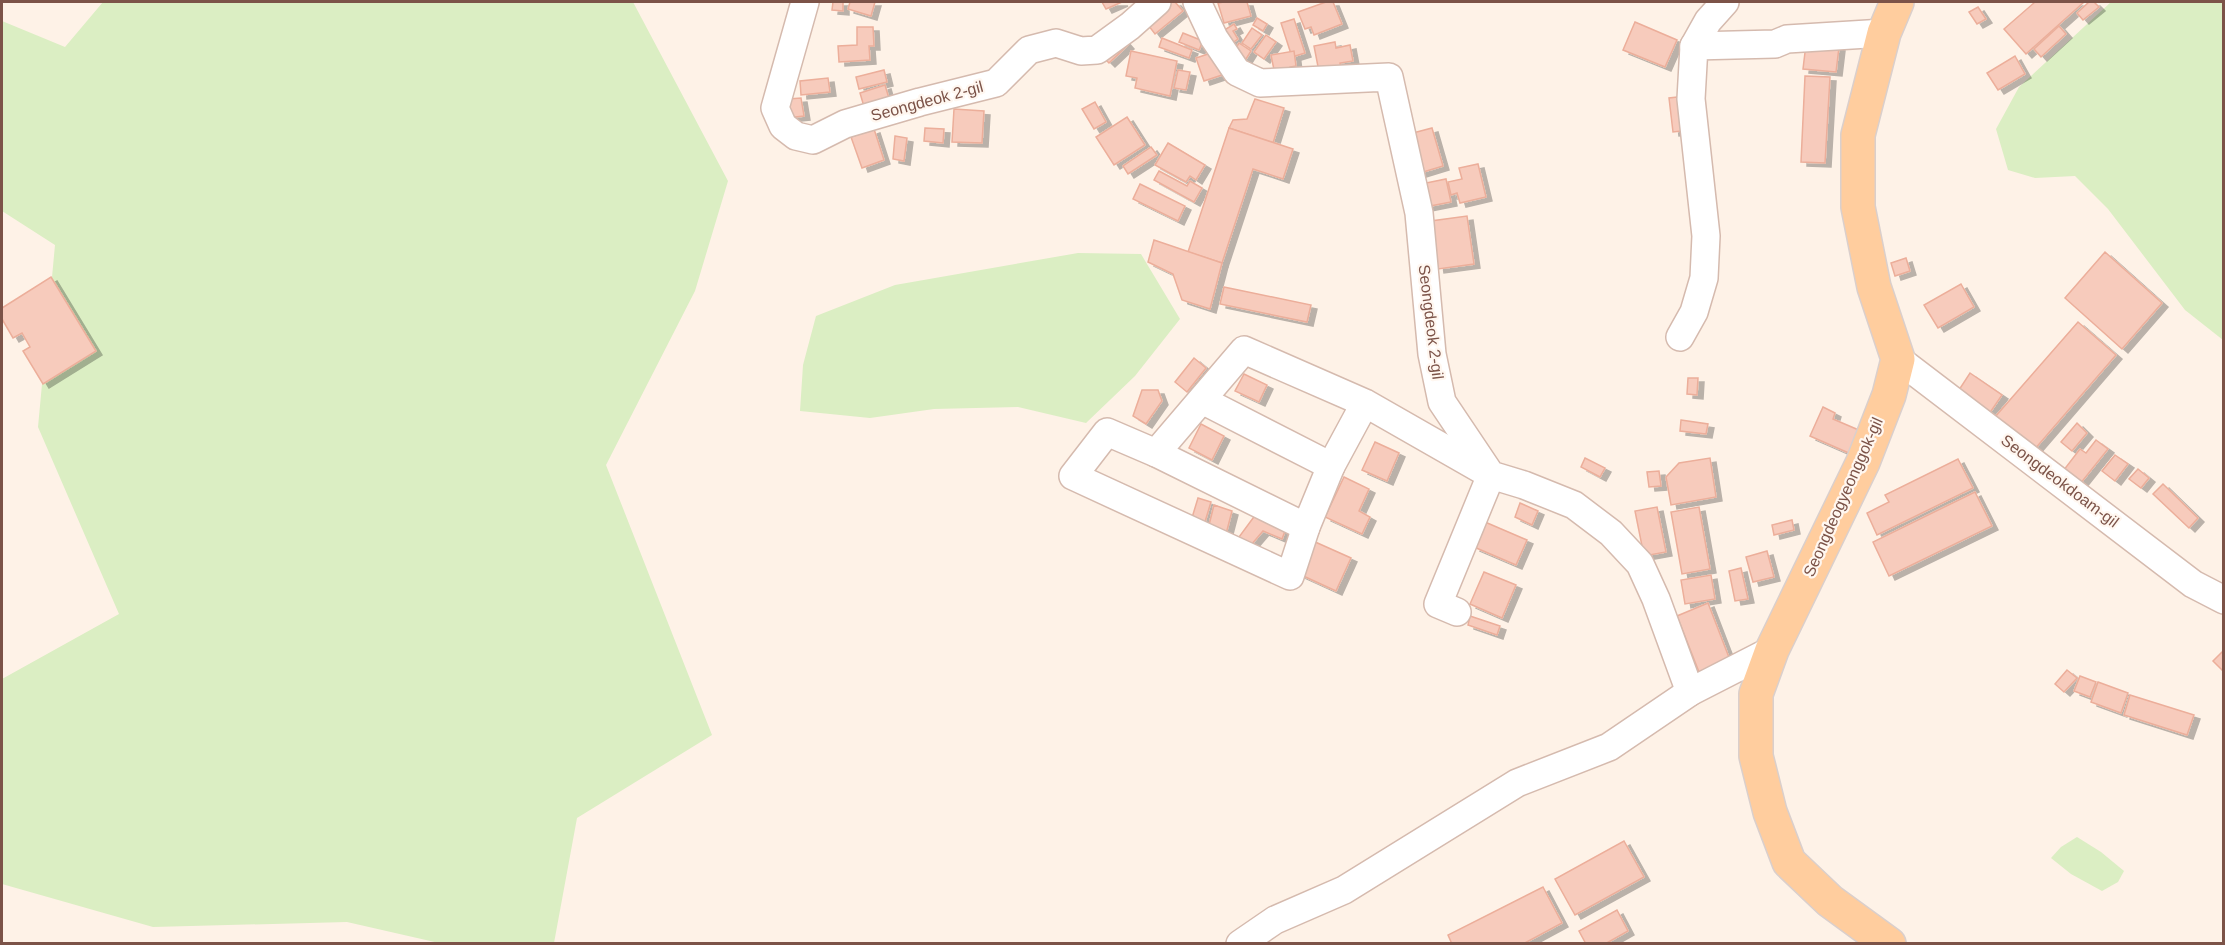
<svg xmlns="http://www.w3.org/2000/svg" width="2225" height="945" font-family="Arial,sans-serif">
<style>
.green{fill:#dbeec3}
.building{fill:#f7cbbc;stroke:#ecae9a;stroke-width:1.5;filter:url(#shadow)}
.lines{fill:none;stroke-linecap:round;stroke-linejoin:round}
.minor-casing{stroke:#d5baae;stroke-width:30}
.major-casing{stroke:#dacfcc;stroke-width:36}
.minor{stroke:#fff;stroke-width:27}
.major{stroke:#ffcd9e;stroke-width:33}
.labels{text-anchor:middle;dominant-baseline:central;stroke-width:4.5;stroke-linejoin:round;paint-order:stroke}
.street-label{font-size:16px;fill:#7c5348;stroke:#fff7f0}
</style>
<defs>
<filter id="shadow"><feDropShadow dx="6" dy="4" stdDeviation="0" flood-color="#0004"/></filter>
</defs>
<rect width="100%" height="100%" fill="#fef2e7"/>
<g class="green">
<path d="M103,2H633L728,181L695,291L606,465L712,735L577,818L554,943H439L347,922L153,927L2,884V679L119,614L38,427L55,245L2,211V21L65,47Z"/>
<path d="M2111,2H2223V340L2185,310L2108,209L2075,176L2035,178L2008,170L1996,129L2019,87Z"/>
<path d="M1078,253L1141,254L1180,319L1135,376L1086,423L1018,407L934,409L870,418L800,411L803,365L816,316L895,285Z"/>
<path d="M2077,837L2101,852L2124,871L2118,882L2102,891L2071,874L2051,858L2061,847Z"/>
</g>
<g class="building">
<path d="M833,2H843V11L832,10Z"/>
<path d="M850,2H875L871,16L848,9Z"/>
<path d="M1102,2H1122L1106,9Z"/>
<path d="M1169,2H1175L1183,11L1155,34L1145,21Z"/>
<path d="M1224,2H1247L1251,16L1224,23L1218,3Z"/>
<path d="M1326,2H1333L1342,24L1314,35L1311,27L1305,29L1298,12Z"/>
<path d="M2035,2H2084L2026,54L2004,29Z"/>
<path d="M2089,2H2094L2099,7L2083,20L2077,13Z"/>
<path d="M1978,7L1986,19L1977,24L1969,12Z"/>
<path d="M1257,18L1267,24L1263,31L1253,25Z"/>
<path d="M1294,19L1305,53L1292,57L1281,23Z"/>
<path d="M1635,22L1677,40L1665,67L1623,50Z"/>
<path d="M1234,24L1237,29L1233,31L1238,39L1226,47L1218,34Z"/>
<path d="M2059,26L2066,34L2041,57L2034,49Z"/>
<path d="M857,27H873L874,46H869L870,60L839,62L838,46L857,45Z"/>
<path d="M1252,28L1262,35L1251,49L1242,43Z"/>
<path d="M1183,33L1203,41L1199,50L1179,42Z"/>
<path d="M1266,35L1276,42L1264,59L1254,52Z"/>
<path d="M1121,37L1128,45L1109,63L1101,55Z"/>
<path d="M1162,38L1192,50L1189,58L1159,47Z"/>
<path d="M1335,42L1336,48L1350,45L1353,61L1340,63L1342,73L1320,77L1314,46Z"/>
<path d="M1239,43L1251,51L1246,59L1234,51Z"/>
<path d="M1806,44L1839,47L1836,72L1803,69Z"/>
<path d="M1131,51L1177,61L1170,96L1135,88L1137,78L1126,76Z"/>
<path d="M1294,51L1296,66L1290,67L1291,72L1275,75L1271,55Z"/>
<path d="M1214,52L1222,75L1204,81L1196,58Z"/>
<path d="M2015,56L2025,74L1998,90L1987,73Z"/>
<path d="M884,70L887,82L859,89L856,77Z"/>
<path d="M1178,70L1190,72L1186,90L1174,88Z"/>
<path d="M1805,76L1830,77L1825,163L1801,162Z"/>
<path d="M828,78L830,92L801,95L800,81Z"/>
<path d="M885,85L890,102L865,110L860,93Z"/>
<path d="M1686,96L1690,130L1673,132L1669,98Z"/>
<path d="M801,98L804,116L795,117L783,111L788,99Z"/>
<path d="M1255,99L1284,108L1273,143L1229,128L1233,120L1247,119Z"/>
<path d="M1095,102L1106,122L1094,129L1082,109Z"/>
<path d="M954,109L984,111L982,143L952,142Z"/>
<path d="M1127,117L1145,145L1114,165L1096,137Z"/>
<path d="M925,128L944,129L943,143L924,141Z"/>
<path d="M1229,128L1293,149L1283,179L1253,169L1222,263L1188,252Z"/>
<path d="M1432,128L1443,166L1420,173L1409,134Z"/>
<path d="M874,129L884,160L862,168L851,137Z"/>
<path d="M895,136L907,138L904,161L893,159Z"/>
<path d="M1168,143L1205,165L1196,180L1190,176L1186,182L1155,165Z"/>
<path d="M1151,147L1157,155L1128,174L1123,166Z"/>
<path d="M1478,164L1486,197L1460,203L1457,193L1451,195L1448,182L1462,179L1459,168Z"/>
<path d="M1159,171L1187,186L1190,181L1202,188L1194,202L1154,180Z"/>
<path d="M1446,179L1451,202L1425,207L1421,184Z"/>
<path d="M1140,184L1185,206L1178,221L1133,199Z"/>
<path d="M1467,216L1474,264L1438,269L1431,221Z"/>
<path d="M1154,240L1222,263L1210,309L1182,300L1173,274L1148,262Z"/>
<path d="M2105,252L2162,303L2122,349L2065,298Z"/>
<path d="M1906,258L1910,271L1895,276L1891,263Z"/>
<path d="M51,277L96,351L43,384L23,351L30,347L22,333L13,338L2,319V308Z"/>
<path d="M1961,284L1974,307L1938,328L1924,305Z"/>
<path d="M1224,287L1311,305L1307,322L1220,304Z"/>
<path d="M2078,322L2116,355L2034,450L1995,417Z"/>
<path d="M1194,358L1206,368L1187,392L1175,382Z"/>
<path d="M1970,373L2002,395L1987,417L1955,396Z"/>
<path d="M1244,374L1267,385L1259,402L1235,391Z"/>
<path d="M1688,378H1698L1697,395L1687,394Z"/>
<path d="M1142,390H1158L1162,401L1146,424L1133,416Z"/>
<path d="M1823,407L1835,413L1833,419L1861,431L1851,454L1810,436Z"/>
<path d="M1681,420L1708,424L1706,434L1680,431Z"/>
<path d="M2077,423L2087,433L2072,451L2061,442Z"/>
<path d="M1201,424L1224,436L1212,460L1189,448Z"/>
<path d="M2096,440L2108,449L2080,484L2063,471L2080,449L2086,453Z"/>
<path d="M1375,442L1399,453L1387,481L1362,470Z"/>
<path d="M2115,455L2128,464L2115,481L2102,471Z"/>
<path d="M1585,458L1605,468L1600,477L1581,467Z"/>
<path d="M1710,458L1716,497L1671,505L1666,477L1679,463Z"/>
<path d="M1958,459L1973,488L1877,535L1867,513L1889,502L1885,495Z"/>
<path d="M2138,469L2149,478L2141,488L2129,479Z"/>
<path d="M1659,471L1661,486L1649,487L1647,472Z"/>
<path d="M1344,477L1369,489L1359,511L1370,517L1362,534L1325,517Z"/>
<path d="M2163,484L2198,518L2189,528L2153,494Z"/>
<path d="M1975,492L1992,526L1889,576L1873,542Z"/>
<path d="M1198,498L1211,502L1204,525L1191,521Z"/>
<path d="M1520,503L1538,511L1532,525L1515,517Z"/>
<path d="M1214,505L1232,511L1226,534L1208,529Z"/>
<path d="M1657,507L1666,552L1644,556L1635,511Z"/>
<path d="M1699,507L1710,569L1682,574L1671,512Z"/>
<path d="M1259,510L1288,523L1282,539L1263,531L1251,545L1239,537Z"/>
<path d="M1792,520L1794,530L1774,535L1772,525Z"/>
<path d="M1485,522L1527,540L1516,565L1474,547Z"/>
<path d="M1313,541L1351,558L1336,591L1299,574Z"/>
<path d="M1767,551L1774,577L1753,582L1746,557Z"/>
<path d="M1741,568L1748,599L1735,601L1729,571Z"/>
<path d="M1484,572L1516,585L1502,618L1470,604Z"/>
<path d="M1711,575L1715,599L1685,604L1681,580Z"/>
<path d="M1708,603L1730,660L1699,672L1677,616Z"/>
<path d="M1470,616L1500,626L1497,635L1468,625Z"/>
<path d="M2224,650V668L2222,670L2213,661Z"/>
<path d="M2067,670L2077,678L2064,692L2055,684Z"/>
<path d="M2080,676L2096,682L2090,697L2074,691Z"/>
<path d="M2098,682L2128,693L2121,713L2091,702Z"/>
<path d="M2130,695L2194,715L2187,735L2124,715Z"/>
<path d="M1624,841L1644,877L1575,915L1555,879Z"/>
<path d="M1543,887L1562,923L1523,944H1452L1448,935Z"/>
<path d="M1617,910L1628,931L1605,944H1586L1579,931Z"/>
</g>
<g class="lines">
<g class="minor-casing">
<g id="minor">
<path d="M805,2L775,108L783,126L796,136L813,140L845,124L920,102L996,83L1029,50L1056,43L1081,51L1097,50L1130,26L1157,2"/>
<path d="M1197,2L1214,38L1237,72L1260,83L1389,77L1419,213L1432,354L1442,402L1491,475L1524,485L1574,505L1611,533L1640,564L1656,599L1690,692"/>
<path d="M1694,46L1708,21L1725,2"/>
<path d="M1680,337L1694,312L1704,278L1706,236L1691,99L1694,46L1775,44L1787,39L1884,33"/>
<path d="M1898,359L2193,584L2224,600"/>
<path d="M1202,400L1331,466"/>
<path d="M1365,403L1331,466L1306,527L1290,576L1073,476L1107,432L1156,453L1244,350L1365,403L1491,475L1438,604L1457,612"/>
<path d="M1156,453L1306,527"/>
<path d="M1240,944L1275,920L1344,890L1517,783L1609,747L1690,692L1772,650"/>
</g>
</g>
<g class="major-casing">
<path id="major" d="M1889,944L1830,901L1789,862L1770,812L1756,756V694L1772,650L1863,462L1889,395L1898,359L1874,287L1858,207V135L1884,33L1897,2"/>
</g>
<use href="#minor" class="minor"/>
<use href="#major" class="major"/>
</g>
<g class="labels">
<g class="street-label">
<text transform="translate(927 101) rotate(-15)">Seongdeok 2-gil</text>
<text transform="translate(1431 322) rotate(83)">Seongdeok 2-gil</text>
<text transform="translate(2060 481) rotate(37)">Seongdeokdoam-gil</text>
<text transform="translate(1843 497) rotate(-66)">Seongdeogyeonggok-gil</text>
</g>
</g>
<rect width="2225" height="945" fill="none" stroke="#7c5348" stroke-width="6"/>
</svg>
